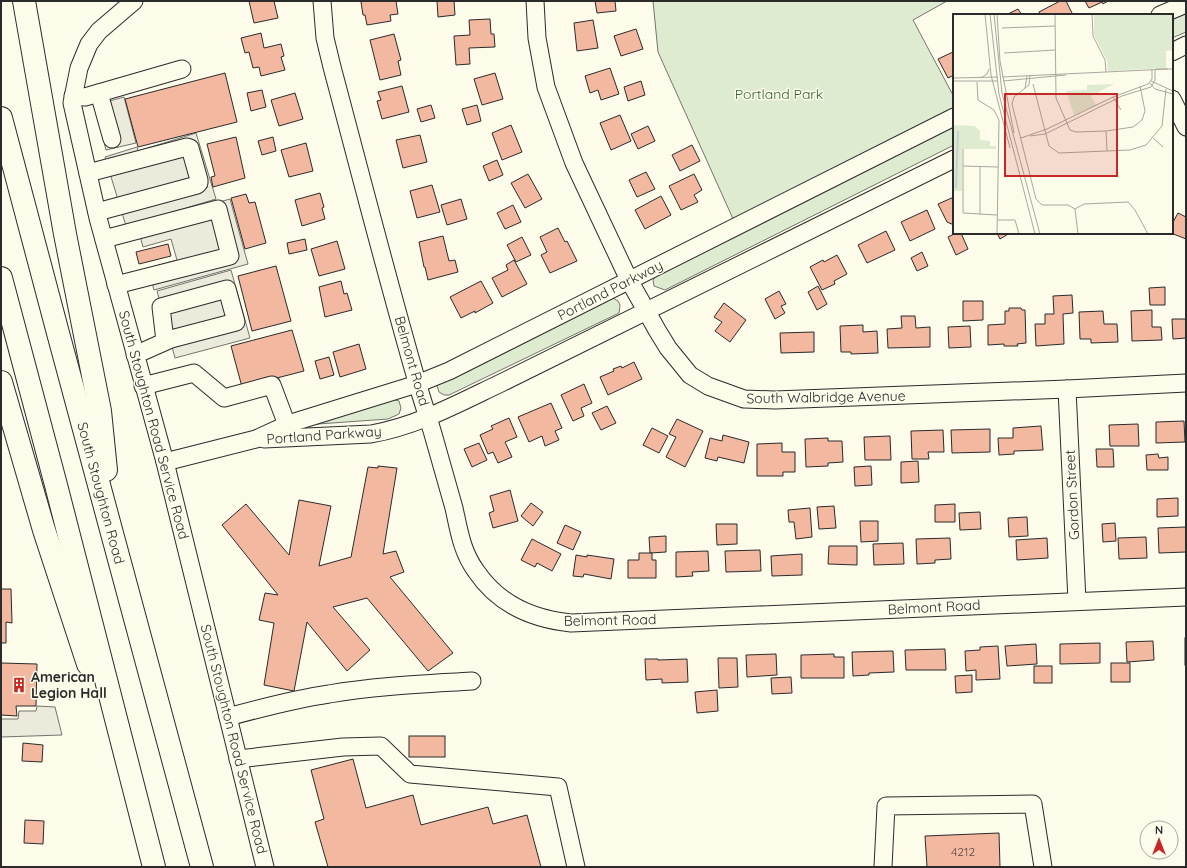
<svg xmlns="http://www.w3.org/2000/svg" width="1187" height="868" font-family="Quicksand,sans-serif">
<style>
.green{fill:#deebd1;stroke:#74746e}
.parking{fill:#eceadb;stroke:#74746e}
.building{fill:#f2b8a0;stroke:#2b2b2b}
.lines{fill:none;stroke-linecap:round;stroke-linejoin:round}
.minor-casing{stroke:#2b2b2b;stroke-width:19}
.major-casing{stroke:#2b2b2b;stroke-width:24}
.minor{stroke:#fdfbea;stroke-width:17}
.major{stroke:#fdfbea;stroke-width:22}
.labels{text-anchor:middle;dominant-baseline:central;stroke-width:3;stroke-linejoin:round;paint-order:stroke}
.number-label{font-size:12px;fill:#5d4e48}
.park-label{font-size:14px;fill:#34623c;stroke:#fdfbea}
.street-label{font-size:14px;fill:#2b2b2b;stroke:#fdfbea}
.poi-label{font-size:14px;font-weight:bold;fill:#2b2b2b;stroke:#fdfbea;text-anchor:start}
.inset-river{fill:none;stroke:#c7d0d0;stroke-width:2}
.inset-road{fill:none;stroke:#a9a89e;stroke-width:1}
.view{fill:#c62828;fill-opacity:0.15;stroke:#c62828;stroke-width:2}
.inset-edge{fill:none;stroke:#2b2b2b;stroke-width:2}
</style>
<rect width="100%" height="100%" fill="#fdfbea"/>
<g class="green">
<path d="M653,1H947L913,20L954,97V111L734,221L658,52Z"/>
<path d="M1186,12V32L1172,38V18Z"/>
<path d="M954,126V145L665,290L654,286L653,280L657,274Z"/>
<path d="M613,298L618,301L620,305L619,313L449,395H444L439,392L437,386L440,381Z"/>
<path d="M392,399L399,401L401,408L399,414L388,419L304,425Z"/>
</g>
<g class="parking">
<path d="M124,97L136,143L106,150L95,105Z"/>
<path d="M196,133L216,199L126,226L105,157L137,147L138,151Z"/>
<path d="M230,199L248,264L154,290L148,268L177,260L171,239L143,247L137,225Z"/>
<path d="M231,270L250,338L175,358L157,291Z"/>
<path d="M37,706L55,707L62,735L1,737V719H18L19,711H36Z"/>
</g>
<g class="building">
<path d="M249,1H274L278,18L254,23Z"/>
<path d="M363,1H396L398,14L390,15L391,21L367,25L365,15H363L361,2Z"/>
<path d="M437,1H454L455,15L438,17Z"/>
<path d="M595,1H615L616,11L597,13Z"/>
<path d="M1060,1H1066L1073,15H1040L1039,12Z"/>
<path d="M1085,1H1108L1103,4L1102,2L1089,8Z"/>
<path d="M1018,9L1022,15H1006Z"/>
<path d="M490,19L491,34H494L495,47L469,48L470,64L456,65L454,36L470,35L469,20Z"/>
<path d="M593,20L598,48L577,51L574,23Z"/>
<path d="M636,29L643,49L621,56L614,36Z"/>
<path d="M261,33L264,48L281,44L284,56L281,57L285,70L261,76L259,67L253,68L249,52L245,53L241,38Z"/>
<path d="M394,34L401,60L398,61L401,75L380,80L370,40Z"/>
<path d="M953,52H954V75L948,78L938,59Z"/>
<path d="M610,68L619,94L601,100L598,90L590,93L585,76Z"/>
<path d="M225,73L237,122L138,147L125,99Z"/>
<path d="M495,73L503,99L482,105L474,79Z"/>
<path d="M641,81L645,95L628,101L624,87Z"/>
<path d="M402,86L409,112L382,119L377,101L381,100L378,92Z"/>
<path d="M262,90L266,107L251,111L247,93Z"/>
<path d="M295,93L303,119L279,126L271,100Z"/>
<path d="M431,105L435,118L421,122L417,109Z"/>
<path d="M477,105L481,121L467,125L462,109Z"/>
<path d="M620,115L631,141L611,150L600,123Z"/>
<path d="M511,125L522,152L502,160L492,133Z"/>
<path d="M648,126L655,141L638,149L631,134Z"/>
<path d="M420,135L427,162L403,168L396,140Z"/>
<path d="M236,137L245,178L213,187L211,177L215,176L207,144Z"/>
<path d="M273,137L276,151L262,155L258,141Z"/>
<path d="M306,143L313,171L289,177L281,150Z"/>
<path d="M692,145L700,161L680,171L672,155Z"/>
<path d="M497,160L503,175L489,181L483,166Z"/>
<path d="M646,172L655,189L637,197L629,180Z"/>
<path d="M528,174L542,199L525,208L511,183Z"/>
<path d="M694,174L702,190L694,195L698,202L681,210L669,186Z"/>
<path d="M432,185L440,212L417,218L410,191Z"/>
<path d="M320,193L324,207L322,208L325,219L302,226L295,200Z"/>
<path d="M246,194L249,203L255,202L266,243L245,249L231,198Z"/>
<path d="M661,196L671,215L645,229L635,210Z"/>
<path d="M954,197V225L947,222L938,204Z"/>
<path d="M461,199L467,219L447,225L441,205Z"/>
<path d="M513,205L521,222L505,229L497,213Z"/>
<path d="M927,210L935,229L910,241L901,222Z"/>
<path d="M1178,213L1186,217V239L1171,233H1172V224Z"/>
<path d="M558,228L565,242L567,241L577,261L550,273L541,255L547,252L540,237Z"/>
<path d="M886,231L895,250L867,263L858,245Z"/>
<path d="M956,233H961L968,249L956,255L948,237Z"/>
<path d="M997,233H1010L1000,239Z"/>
<path d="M443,236L449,261L455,260L458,272L428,280L425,267H424L419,242Z"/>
<path d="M522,237L531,255L516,262L507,245Z"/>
<path d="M305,239L307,250L289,254L287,243Z"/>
<path d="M337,241L345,269L319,276L311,249Z"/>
<path d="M168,244L171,256L139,264L136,252Z"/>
<path d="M922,252L928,266L917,271L911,258Z"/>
<path d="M837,255L847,274L834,281L835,284L822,290L810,267L823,260L824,262Z"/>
<path d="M514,260L527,284L502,297L492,278L508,270L506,265Z"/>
<path d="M276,266L291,321L252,331L238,276Z"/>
<path d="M341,281L344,294L347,293L352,310L325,317L319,287Z"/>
<path d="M481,281L493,303L475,313V311L461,318L450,297Z"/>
<path d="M818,286L827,304L817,310L808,292Z"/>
<path d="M1165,287V305H1150L1149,288Z"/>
<path d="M779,291L786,304L781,306L785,313L775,319L765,299Z"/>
<path d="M1072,295L1073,313L1063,314L1064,344L1036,346L1035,324H1045V314H1054L1053,296Z"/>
<path d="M963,301H983V320L963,321Z"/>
<path d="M724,303L746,320L730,342L715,331L722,322L714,317Z"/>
<path d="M1009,308H1021L1022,310H1025L1026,343L1017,344L1018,346H1004V344L988,345V325L1005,324V311H1009Z"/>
<path d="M1152,310V327H1161L1162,340L1132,341L1131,311Z"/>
<path d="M1103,311L1104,324H1117L1118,342L1091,343V339H1080L1079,312Z"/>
<path d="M901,316H915L916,328L930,327V347L888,348L887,329L902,328Z"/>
<path d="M1172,319H1186V343V338L1173,339Z"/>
<path d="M863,325V332L877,331L878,353L851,354V352H841L840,326Z"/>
<path d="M970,326L971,347L949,348L948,327Z"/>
<path d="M292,330L304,371L242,387L231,346Z"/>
<path d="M814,332V352L781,353L780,333Z"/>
<path d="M359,344L366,369L340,377L333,352Z"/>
<path d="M329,357L334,375L320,379L315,361Z"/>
<path d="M634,362L642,379L608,395L600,377L614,371L613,369L621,366L622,368Z"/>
<path d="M584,384L592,403L581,408L584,416L573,421L561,395Z"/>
<path d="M551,403L562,428L555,431L559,440L545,446L542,436L529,442L518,417Z"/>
<path d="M607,406L616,423L601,430L592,413Z"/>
<path d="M509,418L517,437L505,442L512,457L498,463L493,452L488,454L480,435L493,429L491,426Z"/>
<path d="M677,419L703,431L685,467L666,457L676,437L669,434Z"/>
<path d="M1184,421L1185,442L1156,443V422Z"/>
<path d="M1138,424L1139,446H1110L1109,425Z"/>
<path d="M1041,426L1043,450L1014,451V454L999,455L998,438H1013V428Z"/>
<path d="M652,428L668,436L659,453L643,445Z"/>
<path d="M990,429V452L952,453L951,430Z"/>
<path d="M943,430L944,452H928L929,459H912L911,431Z"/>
<path d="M723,435L749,442L744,463L718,457L717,461L705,458L710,438L722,441Z"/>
<path d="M890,436L891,460H865L864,437Z"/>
<path d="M828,438V441H842L843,462L828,463V466L806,467L805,439Z"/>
<path d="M479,443L487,460L472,467L464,449Z"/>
<path d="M782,443V452H795V472H783V476H757V444Z"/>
<path d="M1096,449H1113L1114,467H1097Z"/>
<path d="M1158,454L1159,458L1168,457V470H1147L1146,455Z"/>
<path d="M918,461L919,482L901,483V462Z"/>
<path d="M378,466L397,468L383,554L396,551L404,572L390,577L453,653L428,671L367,598L333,607L370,650L347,671L307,622L294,691L264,685L274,623L259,620L265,593L278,595L222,525L246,504L289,555L299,500L331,506L319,566L351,557L368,467L378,468Z"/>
<path d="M871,466L872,485L855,486L854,467Z"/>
<path d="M510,490L518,521L493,528L489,513L494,511L490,496Z"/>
<path d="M1178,498V516L1157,517V499Z"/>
<path d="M531,503L543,512L533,526L521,516Z"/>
<path d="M955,504V522H935V505Z"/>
<path d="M834,506L836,528L819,529L817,507Z"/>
<path d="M810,508L812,537L796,539L794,522H789L788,510Z"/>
<path d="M980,512L981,529L960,530L959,513Z"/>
<path d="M1027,517L1028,536L1009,537L1008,518Z"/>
<path d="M860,521H878V541L861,542Z"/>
<path d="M1115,523L1116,541L1103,542L1102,524Z"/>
<path d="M716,524H737V544L717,545Z"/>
<path d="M565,525L581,532L573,550L557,543Z"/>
<path d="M1186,527V552L1159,553L1158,528Z"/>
<path d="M666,536V552L650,553L649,537Z"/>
<path d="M1146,537L1147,558L1119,559L1118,538Z"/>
<path d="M950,538L951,559L935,560V563L917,564L916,539Z"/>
<path d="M1047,538L1048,558L1017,560L1016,540Z"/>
<path d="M532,539L561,554L552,571L537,563L535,567L521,560Z"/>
<path d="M903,543L904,564L874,565L873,544Z"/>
<path d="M829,546H857V565L828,564Z"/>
<path d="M760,550L761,571L726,572L725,551Z"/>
<path d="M708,551L709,571L692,572L693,576L676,577V552Z"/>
<path d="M639,553H652V560H656V578H628V560H639Z"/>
<path d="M802,554V575L772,576L771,556Z"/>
<path d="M576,555L587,557V555L614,559L611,579L584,574L583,577L573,576Z"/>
<path d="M1,589H11L12,623L6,622V643H1Z"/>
<rect x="1185" y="638" width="1" height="27"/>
<path d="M1153,641L1154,660L1127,662L1126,642Z"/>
<path d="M1100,643V663L1060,664V644Z"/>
<path d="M1036,644L1037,664L1007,666L1005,646Z"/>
<path d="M998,646L1000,679L976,680V670L966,671L965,651L980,650V647Z"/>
<path d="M945,649L946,670H906L905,650Z"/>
<path d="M893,651L894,672L869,673V675L853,676L852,652Z"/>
<path d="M776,654L777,675L747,677L746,655Z"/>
<path d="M834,654V657H844V678H801V655Z"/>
<path d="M718,658H737L738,687L719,688Z"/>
<path d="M645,659H658V660L687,659L688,682L662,683V679L646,680Z"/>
<path d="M1,663L37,664L36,706H16L17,716L1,715Z"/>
<rect x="1111" y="663" width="19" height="19"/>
<rect x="1034" y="666" width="18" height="17"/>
<path d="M972,675V692L956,693L955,676Z"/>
<path d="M791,677L792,693L772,694L771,678Z"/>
<path d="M717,690L718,711L697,713L695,692Z"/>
<rect x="409" y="736" width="36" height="21"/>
<path d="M23,743L43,745L42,762L22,761Z"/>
<path d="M353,759L366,808L413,795L421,825L488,807L493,824L527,815L541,867H328L315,822L324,819L311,770Z"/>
<path d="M25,820L44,821L43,844L24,843Z"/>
<path d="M999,833L1000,867H927L925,836Z"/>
</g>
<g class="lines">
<g class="minor-casing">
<g id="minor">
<path d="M134,1L99,31L89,44L79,68L72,103L98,218L165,462L265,867"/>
<path d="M322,1L325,38L332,67C360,172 387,278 417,382C422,400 428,417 433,434C440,459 447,484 454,508C459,531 462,552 476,571C498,604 532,619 571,623L1186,597"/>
<path d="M535,1L537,38L546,87L574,163L629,280L657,330L668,348L690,375L708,386L744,399L775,400L1067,389L1186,383"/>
<path d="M1160,15L1186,4"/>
<path d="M1172,52L1186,45"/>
<path d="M99,93L112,139"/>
<path d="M73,96L85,97L182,69"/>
<path d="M1172,99L1186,127"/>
<path d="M88,173L187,147L190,148L199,180V183L197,185L97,212"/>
<path d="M104,239L218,209L230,256L116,285"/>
<path d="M135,355L171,339L236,322L227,289L161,307L165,341"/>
<path d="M143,386L194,373L224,398L272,385L287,425"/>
<path d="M1067,389L1077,601"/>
<path d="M264,439L371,434C417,426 459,403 501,383L954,159"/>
<path d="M165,462L256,439L291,423L417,384L449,371L954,117"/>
<path d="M228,717C261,708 295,699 329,694C376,686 425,684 472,681"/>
<path d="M238,759L343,747L381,746L410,774L558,787L576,867"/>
<path d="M883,867L886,806L1033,804L1043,867"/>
</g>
</g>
<g class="major-casing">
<g id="major">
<path d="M24,1L65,234L100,411L106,470"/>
<path d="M1,118L58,333L202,867"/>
<path d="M1,278L56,485L154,867"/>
<path d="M1,382L44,530L88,664"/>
</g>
</g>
<use href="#minor" class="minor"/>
<use href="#major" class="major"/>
</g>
<defs>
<g id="building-bare" transform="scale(1.2)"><path d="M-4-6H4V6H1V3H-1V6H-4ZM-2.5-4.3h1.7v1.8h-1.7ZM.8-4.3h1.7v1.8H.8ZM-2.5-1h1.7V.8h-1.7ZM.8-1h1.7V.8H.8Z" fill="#c62828" stroke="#fdfbea" stroke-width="2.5" paint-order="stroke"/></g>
</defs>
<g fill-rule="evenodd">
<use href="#building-bare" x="19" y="685"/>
</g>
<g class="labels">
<g class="number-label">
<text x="963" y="851">4212</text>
</g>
<g class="park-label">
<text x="779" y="94">Portland Park</text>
</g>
<g class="street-label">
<text transform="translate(610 290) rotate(-27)">Portland Parkway</text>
<text transform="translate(412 361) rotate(74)">Belmont Road</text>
<text transform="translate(826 397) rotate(-1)">South Walbridge Avenue</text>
<text transform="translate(154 425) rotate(75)">South Stoughton Road Service Road</text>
<text transform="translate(324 435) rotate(-4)">Portland Parkway</text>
<text transform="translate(101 493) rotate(75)">South Stoughton Road</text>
<text transform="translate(1072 495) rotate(-93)">Gordon Street</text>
<text transform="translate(934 607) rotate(-3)">Belmont Road</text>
<text transform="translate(610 620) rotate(-1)">Belmont Road</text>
<text transform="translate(234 739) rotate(76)">South Stoughton Road Service Road</text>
</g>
<g class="poi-label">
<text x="31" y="677">American<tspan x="31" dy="16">Legion Hall</tspan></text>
</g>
</g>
<g transform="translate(953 14)">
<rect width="220" height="220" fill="#fdfbea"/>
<path d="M141,0H220V36L213,37V54L155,57L154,47L141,21ZM161,70L138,82L143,91L121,101L113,77L134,76V71ZM0,111L22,112L27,117V126L37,127V132H43V135H9V177H1Z" fill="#deebd1"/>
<path class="inset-river" d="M3,174L5,117"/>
<path class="inset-road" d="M32,0L38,61L57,134M37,0L46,80L82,220M41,0L49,79L87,220M44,0L47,47L61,119M102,0L103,84L117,116L123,118L153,117L180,113L189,106L192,97L187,72M139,0L140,22L152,46L153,58M49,14L102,12M51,39L102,36M203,55H220M77,61L76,71L61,83L59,90L83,185L89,191H115L122,195M49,63L215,55M0,64L45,63M28,64L34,60L36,55M0,67H45M50,67L113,61M198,67L220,77M24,68L25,86L41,96L46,106L44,220M197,69L202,75L220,80M80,70L96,132L106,139L177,136L193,131L209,112L213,75M72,74L74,62M160,83L168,96M153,117L154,137M77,122L92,120L169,82L198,73L202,66V55M68,124L94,115L160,83L195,70L199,65V55M200,124L210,133M10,135V199L44,201M10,152L45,153M122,195L131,190L175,188L182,196L195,220M122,195L125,220M27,201V152M44,206H62L66,220"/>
<path class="view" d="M52,80H164V162H52Z"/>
<rect width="220" height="220" class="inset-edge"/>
</g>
<rect width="1187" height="868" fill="none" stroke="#2b2b2b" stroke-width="4"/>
<g transform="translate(1159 840)"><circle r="19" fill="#fdfbea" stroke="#a9a89e"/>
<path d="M0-3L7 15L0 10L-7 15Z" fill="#c62828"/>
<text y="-6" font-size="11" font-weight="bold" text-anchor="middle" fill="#2b2b2b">N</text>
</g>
</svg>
